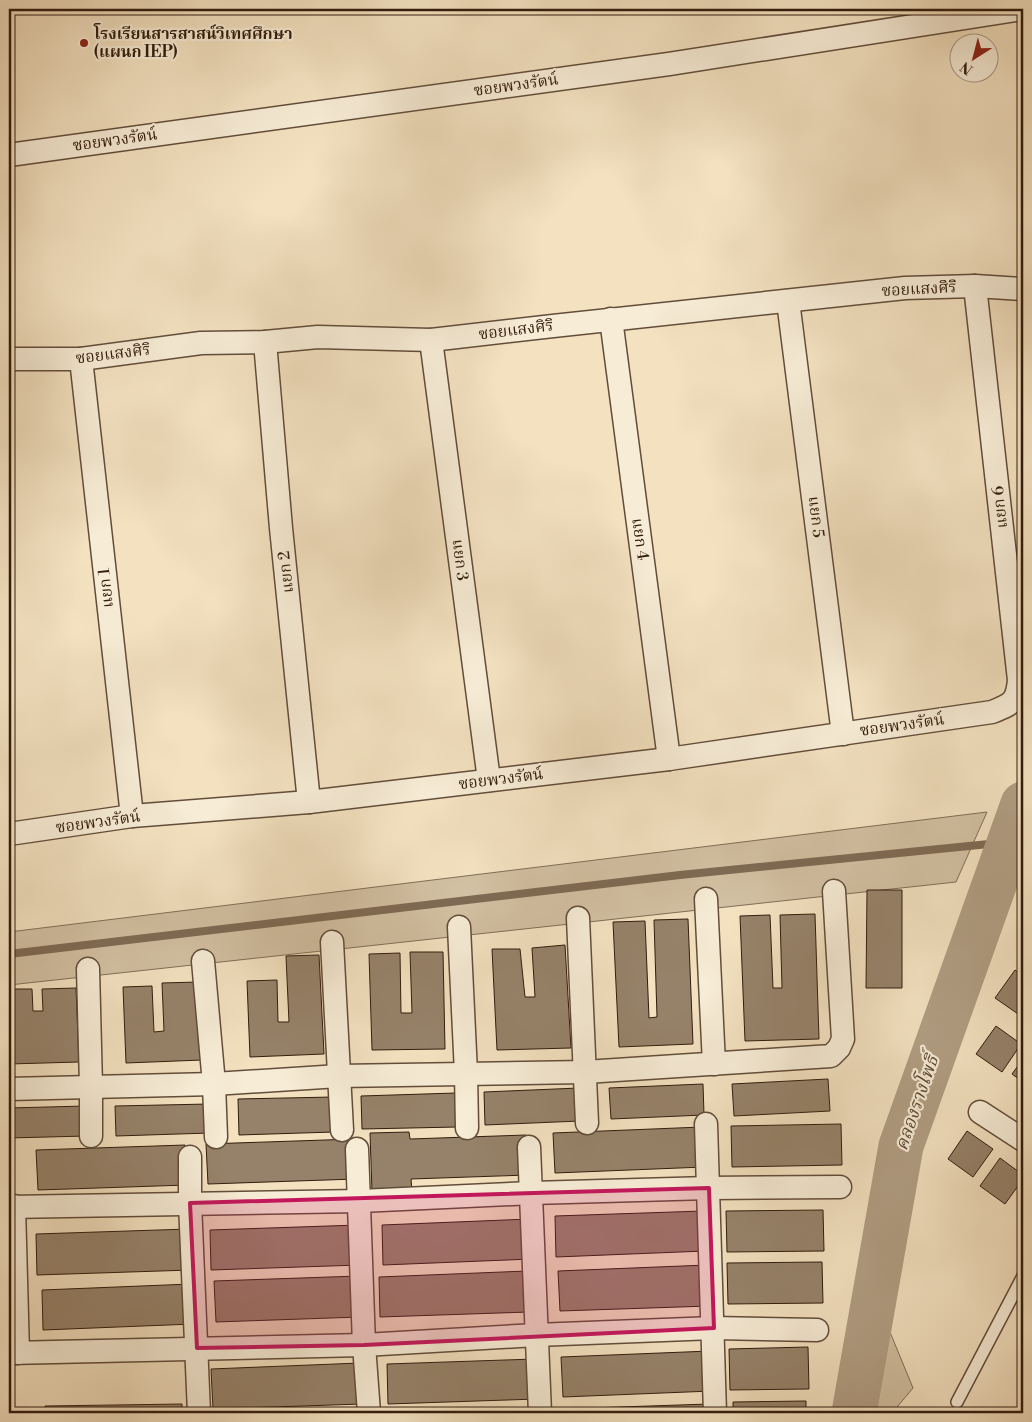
<svg xmlns="http://www.w3.org/2000/svg" width="1032" height="1422" font-family="'Libre Bodoni','Noto Serif Thai',serif">
<style>
.green{fill:#d2c0a2;stroke:#826e58}
.lines{fill:none;stroke-linecap:round;stroke-linejoin:round}
.stream{stroke:#7e6a54;stroke-width:8}
.river{stroke:#b19e83;stroke-width:45}
.building{fill:#96826a;stroke:#321c0d}
.lane-casing{stroke:#624d3a;stroke-width:14}
.street-casing{stroke:#624d3a;stroke-width:25}
.lane{stroke:#f7ecd6;stroke-width:11}
.street{stroke:#f7ecd6;stroke-width:22}
.marked{fill:#c2185b;fill-opacity:0.2;stroke:#c2185b;stroke-width:4;stroke-linejoin:round}
.poi-dot{fill:#8f2418;stroke:#f7ecd6;stroke-width:2}
.labels{text-anchor:middle;dominant-baseline:central;stroke-width:4.5;stroke-linejoin:round;paint-order:stroke}
.poi-label{font-size:16px;font-weight:bold;fill:#321c0d;stroke:#f7ecd6;text-anchor:start}
.street-label{font-size:16px;fill:#321c0d;stroke:#f7ecd6}
.water-label{font-size:18px;font-style:italic;fill:#5e4a36;stroke:#f7ecd6}
</style>
<rect width="100%" height="100%" fill="#f3e1c0"/>
<filter id="stains"><feTurbulence type="fractalNoise" baseFrequency=".004" numOctaves="4"/><feColorMatrix values="0 0 0 0 .2 0 0 0 0 .09 0 0 0 0 .02 0 0 0 .5 -.17"/></filter>
<radialGradient id="worn" r=".72"><stop offset=".6" stop-color="#630" stop-opacity="0"/><stop offset="1" stop-color="#630" stop-opacity=".3"/></radialGradient>
<g class="green">
<path d="M987,812L956,882L9,985V932Z"/>
<path d="M885,1320L913,1388L892,1413H867Z"/>
</g>
<g class="lines">
<path class="stream" d="M9,954L680,875L1009,842"/>
<path class="river" d="M854,1413L901,1146L1023,804"/>
</g>
<g class="building">
<path d="M867,890H902V988H866Z"/>
<path d="M815,914L819,1039L745,1041L740,916L770,915L773,988H782L780,915Z"/>
<path d="M688,919L693,1044L619,1047L613,922L645,921L649,1018L657,1017L654,920Z"/>
<path d="M565,945L571,1048L497,1050L492,949H520L525,997H535L532,948Z"/>
<path d="M410,952H443L445,1049L372,1050L369,954L400,953L401,1013H412Z"/>
<path d="M319,955L324,1054L250,1057L247,981L277,980L278,1022H289L286,956Z"/>
<path d="M1015,970L1023,976V1013L1021,1016L995,998Z"/>
<path d="M198,982L202,1060L126,1063L123,987L152,986L154,1032L164,1031L162,983Z"/>
<path d="M76,988L79,1062L9,1064V989H32L33,1011H43L42,989Z"/>
<path d="M996,1026L1021,1044L1002,1072L976,1054Z"/>
<path d="M1023,1059V1082L1012,1074Z"/>
<path d="M828,1079L830,1111L734,1116L732,1084Z"/>
<path d="M703,1084L704,1115L611,1119L609,1088Z"/>
<path d="M579,1088L580,1121L485,1125L484,1092Z"/>
<path d="M456,1093L457,1127L362,1129L361,1096Z"/>
<path d="M333,1097L334,1132L239,1135L238,1099Z"/>
<path d="M209,1104L210,1133L116,1136L115,1106Z"/>
<path d="M85,1106L86,1136L9,1138V1108Z"/>
<path d="M841,1124L842,1165L732,1167L731,1126Z"/>
<path d="M702,1127L704,1167L555,1173L553,1133Z"/>
<path d="M967,1131L993,1149L973,1177L948,1159Z"/>
<path d="M409,1132L410,1139L526,1135L528,1175L411,1179L412,1191L372,1192L370,1133Z"/>
<path d="M355,1139L356,1179L208,1184L206,1144Z"/>
<path d="M185,1145L187,1185L38,1190L36,1150Z"/>
<path d="M1000,1158L1023,1175V1179L1005,1204L980,1186Z"/>
<path d="M823,1210L824,1251L727,1252L726,1211Z"/>
<path d="M703,1211L705,1251L556,1257L555,1216Z"/>
<path d="M530,1219L532,1259L383,1265L382,1225Z"/>
<path d="M358,1225L360,1265L211,1270L210,1230Z"/>
<path d="M189,1229L191,1270L37,1275L36,1234Z"/>
<path d="M822,1262L823,1303L728,1304L727,1263Z"/>
<path d="M707,1265L709,1306L560,1311L558,1271Z"/>
<path d="M527,1271L529,1312L380,1317L379,1277Z"/>
<path d="M359,1276L360,1317L216,1322L214,1281Z"/>
<path d="M191,1284L193,1324L43,1330L42,1290Z"/>
<path d="M808,1347L809,1389L730,1390L729,1349Z"/>
<path d="M710,1351L712,1391L563,1397L561,1357Z"/>
<path d="M535,1359L537,1399L388,1404L387,1364Z"/>
<path d="M360,1363L362,1404L213,1409L211,1369Z"/>
<path d="M806,1401V1413H733V1402Z"/>
<path d="M182,1404V1413H45V1406Z"/>
<path d="M709,1404V1413H560V1409Z"/>
<path d="M536,1411V1413H476Z"/>
</g>
<g class="lines">
<g class="lane-casing">
<path id="lane" d="M957,1402L1023,1276"/>
</g>
<g class="street-casing">
<g id="street">
<path d="M9,155L669,64L1022,9"/>
<path d="M788,301L843,734"/>
<path d="M611,319L669,759"/>
<path d="M431,340L489,780"/>
<path d="M265,342L281,528L309,802"/>
<path d="M9,359H81L201,343L265,342L318,337L431,340L553,326L905,288L975,286L1023,289"/>
<path d="M81,359L132,816"/>
<path d="M9,834L132,816L309,802L669,759L992,712C1012,704 1017,702 1019,680L975,286"/>
<path d="M706,899L714,1064"/>
<path d="M578,918L587,1123"/>
<path d="M459,927L466,1073L467,1128"/>
<path d="M332,942L342,1130"/>
<path d="M203,961L214,1084L216,1137"/>
<path d="M88,969L91,1086V1136"/>
<path d="M9,1089L214,1084L339,1076L585,1072L831,1056L839,1048L843,1039L834,891"/>
<path d="M980,1112L1023,1140"/>
<path d="M706,1124L715,1413"/>
<path d="M529,1147L540,1413"/>
<path d="M357,1149L364,1345L369,1413"/>
<path d="M190,1157V1203L199,1413"/>
<path d="M14,1206L18,1353"/>
<path d="M9,1207L360,1201L532,1193L709,1188L840,1187"/>
<path d="M9,1353L364,1345L536,1335L714,1328L817,1330"/>
</g>
</g>
<use href="#lane" class="lane"/>
<use href="#street" class="street"/>
</g>
<path class="marked" d="M709,1188L714,1328L364,1345L197,1348L190,1203Z"/>
<circle class="poi-dot" cx="84" cy="43" r="5"/>
<g class="labels">
<g class="poi-label">
<text x="94" y="34">โรงเรียนสารสาสน์วิเทศศึกษา<tspan x="94" dy="18">(แผนก IEP)</tspan></text>
</g>
<g class="street-label">
<text transform="translate(516 85) rotate(-8)">ซอยพวงรัตน์</text>
<text transform="translate(115 140) rotate(-8)">ซอยพวงรัตน์</text>
<text transform="translate(919 289) rotate(-3)">ซอยแสงศิริ</text>
<text transform="translate(516 330) rotate(-7)">ซอยแสงศิริ</text>
<text transform="translate(113 354) rotate(-7)">ซอยแสงศิริ</text>
<text transform="translate(1000 507) rotate(-96)">แยก 6</text>
<text transform="translate(816 517) rotate(83)">แยก 5</text>
<text transform="translate(640 539) rotate(82)">แยก 4</text>
<text transform="translate(460 560) rotate(83)">แยก 3</text>
<text transform="translate(286 572) rotate(-96)">แยก 2</text>
<text transform="translate(106 588) rotate(-96)">แยก 1</text>
<text transform="translate(902 725) rotate(-8)">ซอยพวงรัตน์</text>
<text transform="translate(501 779) rotate(-7)">ซอยพวงรัตน์</text>
<text transform="translate(98 822) rotate(-8)">ซอยพวงรัตน์</text>
</g>
<g class="water-label">
<text transform="translate(917 1103) rotate(-71)">คลองรางโพธิ์</text>
</g>
</g>
<rect width="1032" height="1422" fill="none" stroke="#f3e1c0" stroke-width="30"/>
<rect x="10" y="10" width="1012" height="1402" fill="none" stroke="#321c0d" stroke-width="2.5"/>
<rect x="15" y="15" width="1002" height="1392" fill="none" stroke="#321c0d"/>
<g transform="translate(974 58) rotate(216)"><circle r="24" fill="#f7ecd6" stroke="#a89986"/>
<path d="M0-4L9 19L0 12L-9 19Z" fill="#8f2418"/>
<text y="-8" font-size="14" font-weight="bold" text-anchor="middle" fill="#321c0d">N</text>
</g>
<rect width="100%" height="100%" filter="url(#stains)"/>
<rect width="100%" height="100%" fill="url(#worn)"/>
</svg>
